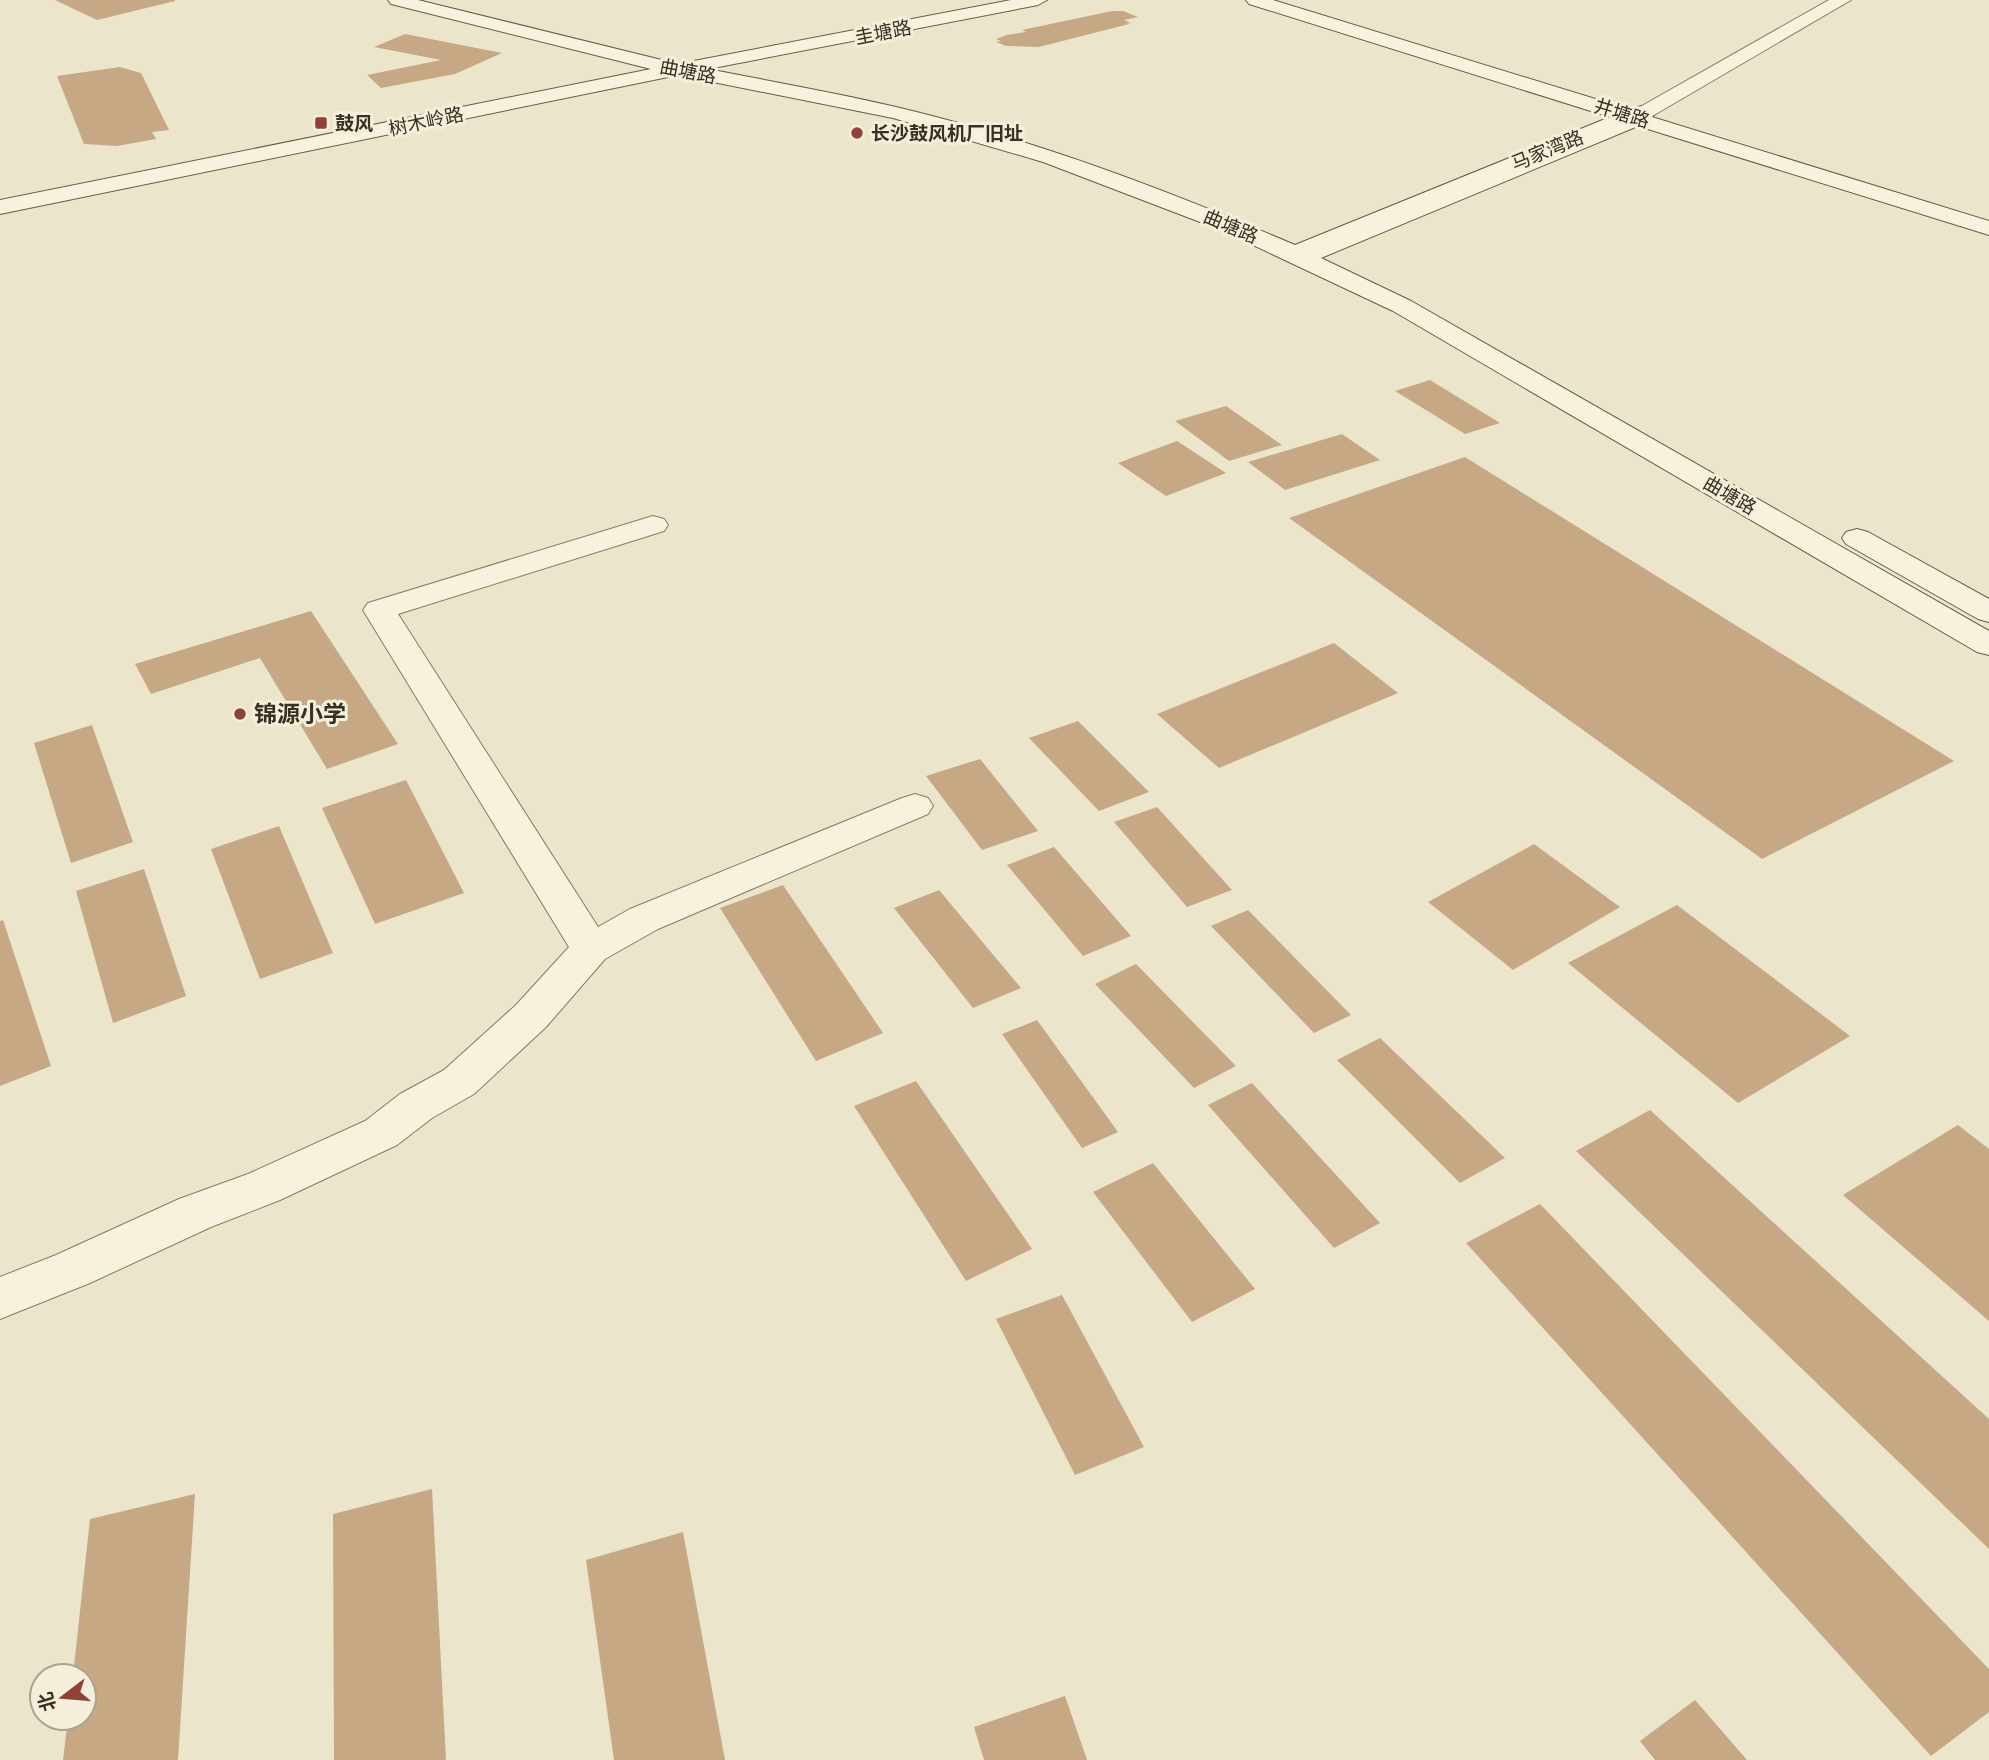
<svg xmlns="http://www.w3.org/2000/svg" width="1989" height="1760" font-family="'Source Serif 4','Noto Sans SC',serif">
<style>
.building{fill:#c6a884}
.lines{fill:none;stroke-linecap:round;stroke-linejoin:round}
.street-casing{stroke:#877a60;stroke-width:2}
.secondary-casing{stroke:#695b43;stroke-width:2}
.street{fill:#f7f2de;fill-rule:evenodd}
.secondary{fill:#f7f2de;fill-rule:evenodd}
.poi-dot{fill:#914135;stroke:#f3efda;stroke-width:2.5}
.labels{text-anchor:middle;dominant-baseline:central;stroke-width:6;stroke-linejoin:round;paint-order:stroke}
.far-street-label{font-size:19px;fill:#393022;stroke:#f3efda}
.far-poi-label{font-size:19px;font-weight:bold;fill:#393022;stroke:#f3efda;text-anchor:start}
.poi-label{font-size:23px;font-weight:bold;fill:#393022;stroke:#f3efda;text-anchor:start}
</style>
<rect width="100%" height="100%" fill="#ebe6cb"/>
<g class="building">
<path d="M55,0H175V1L97,20Z"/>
<path d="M1112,11H1123L1138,17L1124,20L1131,23L1126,24H1129L1039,47L1006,46L996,42L1001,41L996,39L1007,35L1026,32L1022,30Z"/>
<path d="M405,34L502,53L455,74L381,88L367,75L441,60L374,47Z"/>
<path d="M120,67L141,73L169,130L152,132L156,139L117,146L84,144L57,76Z"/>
<path d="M1430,380L1500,423L1465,434L1395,391Z"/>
<path d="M1226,406L1282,445L1229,461L1175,421Z"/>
<path d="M1342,434L1380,460L1285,490L1248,462Z"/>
<path d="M1177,441L1226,473L1166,496L1118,463Z"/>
<path d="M1465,457L1954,761L1762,859L1289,518Z"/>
<path d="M311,611L398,744L327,769L260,658L151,694L135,664Z"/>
<path d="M1334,643L1398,693L1219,768L1157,714Z"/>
<path d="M1078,721L1149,792L1099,811L1029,738Z"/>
<path d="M92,725L133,842L71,863L34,743Z"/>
<path d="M980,759L1038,831L982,850L926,776Z"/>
<path d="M406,780L464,893L375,924L322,808Z"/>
<path d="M1157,807L1232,890L1187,907L1114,822Z"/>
<path d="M279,826L333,953L260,979L211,849Z"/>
<path d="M1534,844L1620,907L1513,970L1428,902Z"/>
<path d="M1054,847L1131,936L1083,956L1007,865Z"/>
<path d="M144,869L186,996L113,1023L76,891Z"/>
<path d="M783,885L883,1033L816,1061L720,908Z"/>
<path d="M939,890L1021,988L973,1008L894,908Z"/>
<path d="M1677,905L1850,1036L1738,1103L1568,963Z"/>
<path d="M1248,910L1351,1015L1314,1033L1211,926Z"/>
<path d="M3,920L51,1066L0,1086V921Z"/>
<path d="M1136,964L1236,1066L1194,1088L1095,984Z"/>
<path d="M1037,1020L1118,1132L1082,1148L1002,1034Z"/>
<path d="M1380,1038L1505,1158L1460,1183L1337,1060Z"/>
<path d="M916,1081L1032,1249L966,1281L854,1106Z"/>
<path d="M1252,1083L1380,1223L1334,1248L1208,1105Z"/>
<path d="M1650,1110L1989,1419V1549L1576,1151Z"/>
<path d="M1958,1125L1989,1149V1321L1843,1195Z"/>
<path d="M1153,1163L1255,1289L1192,1322L1093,1192Z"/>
<path d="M1540,1204L1989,1669V1712L1931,1756L1466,1243Z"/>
<path d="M1062,1295L1144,1447L1075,1475L996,1319Z"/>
<path d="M432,1489L446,1760H334L333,1514Z"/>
<path d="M195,1494L178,1760H63L68,1718H84V1676H73L90,1519Z"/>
<path d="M683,1532L725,1760H614L586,1560Z"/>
<path d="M1065,1696L1087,1760H984L974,1727Z"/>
<path d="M1695,1700L1747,1760H1655L1640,1741Z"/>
</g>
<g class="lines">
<g class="street-casing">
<g id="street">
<path d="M1829,0H1851L1654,115H1640L1637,111L1640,107Z"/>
<path d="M653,516L664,519L668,525L664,531L398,614L598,927L630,909L902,798L915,794L928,798L933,806L928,814L658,929L605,959L546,1027L474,1094L432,1118L397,1145L280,1200L211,1227L90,1283L0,1319V1277L56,1255L179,1199L248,1174L365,1121L400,1094L444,1070L516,1005L569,947L363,610L368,603Z"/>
</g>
</g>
<g class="secondary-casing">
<g id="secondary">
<path d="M388,0H418L678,64L1011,0H1047L1038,5L708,69C784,84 861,97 936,117C1059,149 1178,195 1295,245L1610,117L1249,4L1246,0H1273L1628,109L1647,105L1654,107L1657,111L1652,117L1989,221V235L1638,126L1321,258L1411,301L1989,631V655L1977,652L1393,311L1221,230L1043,162L893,118L678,75L0,214V200L651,69L391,4Z"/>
<path d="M1857,529L1868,532L1989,599V622L1978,619L1846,544L1842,538L1846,532Z"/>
</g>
</g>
<use href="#street" class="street"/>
<use href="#secondary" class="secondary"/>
</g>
<g class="poi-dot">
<rect x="314" y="116" width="14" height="14" rx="3.5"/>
<circle cx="857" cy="133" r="7"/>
<circle cx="240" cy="714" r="7"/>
</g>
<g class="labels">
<g class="far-street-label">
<text transform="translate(883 32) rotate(-11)">圭塘路</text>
<text transform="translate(688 71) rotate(11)">曲塘路</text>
<text transform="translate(1622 113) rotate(17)">井塘路</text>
<text transform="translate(426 121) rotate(-12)">树木岭路</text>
<text transform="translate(1547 150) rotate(-22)">马家湾路</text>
<text transform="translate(1231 226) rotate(23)">曲塘路</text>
<text transform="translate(1730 495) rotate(30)">曲塘路</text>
</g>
<g class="far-poi-label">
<text x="335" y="123">鼓风</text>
<text x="871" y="133">长沙鼓风机厂旧址</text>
</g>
<g class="poi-label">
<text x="254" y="714">锦源小学</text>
</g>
</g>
<g transform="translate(63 1697) rotate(254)"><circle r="33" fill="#f3efda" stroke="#a9a390" stroke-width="2"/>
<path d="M0-5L12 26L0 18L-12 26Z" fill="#914135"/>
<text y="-10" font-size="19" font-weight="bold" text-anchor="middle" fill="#393022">北</text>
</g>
</svg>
